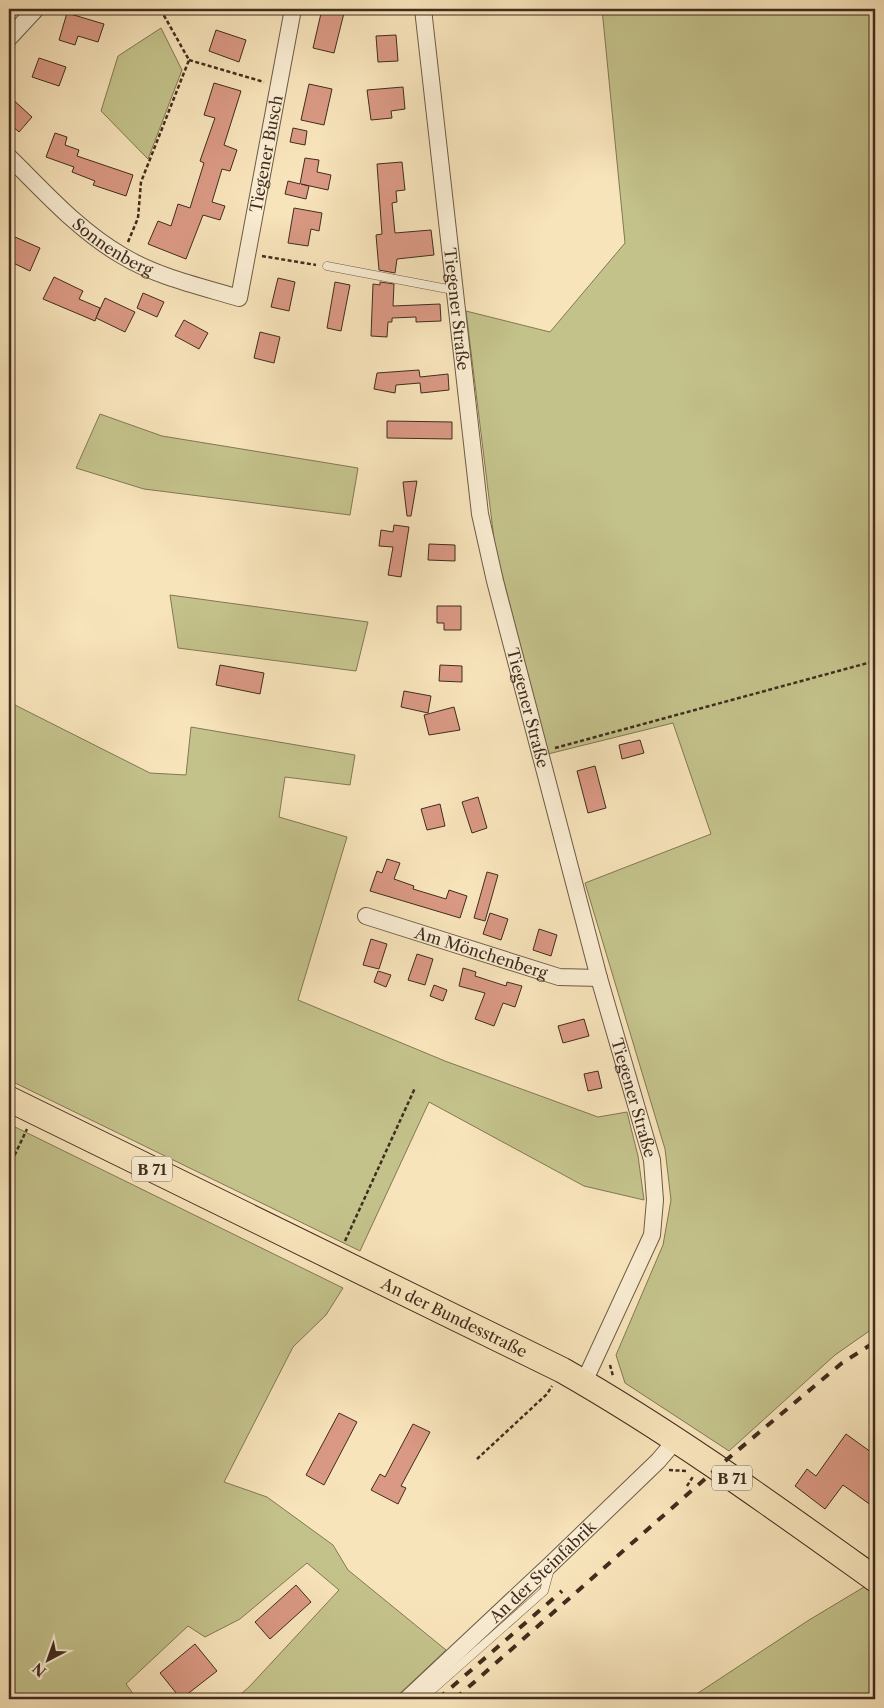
<svg xmlns="http://www.w3.org/2000/svg" width="884" height="1708" font-family="'Libre Caslon Text',serif">
<style>
.green{fill:#c4c28b;stroke:#827854}
.building{fill:#da9984;stroke:#402d1e}
.lines{fill:none;stroke-linecap:round;stroke-linejoin:round}
.lane-casing{stroke:#6e5b45;stroke-width:9}
.street-casing{stroke:#6e5b45;stroke-width:18}
.primary-casing{stroke:#402d1e;stroke-width:27}
.path{stroke:#402d1e;stroke-width:2.5;stroke-dasharray:4 2.5;stroke-linecap:butt}
.lane{stroke:#faedd3;stroke-width:8}
.street{stroke:#faedd3;stroke-width:16}
.primary{stroke:#f8e4bb;stroke-width:25}
.rail{stroke:#402d1e;stroke-width:4;stroke-dasharray:9 9;stroke-linecap:butt}
.labels{text-anchor:middle;dominant-baseline:central;stroke-width:4.5;stroke-linejoin:round;paint-order:stroke}
.shield{fill:#faedd3;stroke:#786754;stroke-width:1}
.shield-label{font-size:15px;font-weight:bold;fill:#402d1e}
.street-label{font-size:16px;fill:#402d1e;stroke:#faedd3}
</style>
<rect width="100%" height="100%" fill="#f8e4bb"/>
<filter id="stains"><feTurbulence type="fractalNoise" baseFrequency=".004" numOctaves="4"/><feColorMatrix values="0 0 0 0 .2 0 0 0 0 .09 0 0 0 0 .02 0 0 0 .5 -.17"/></filter>
<radialGradient id="worn" r=".72"><stop offset=".6" stop-color="#630" stop-opacity="0"/><stop offset="1" stop-color="#630" stop-opacity=".3"/></radialGradient>
<g class="green">
<path d="M602,9H875V1327L835,1355L729,1451L625,1383L616,1355L663,1245L671,1200L665,1149L585,883L711,834L673,723L548,754L495,547L466,311L550,332L625,243Z"/>
<path d="M161,28L182,70L148,159L101,111L118,56Z"/>
<path d="M100,414L162,436L358,468L350,515L144,489L76,468Z"/>
<path d="M170,595L368,622L356,671L178,648Z"/>
<path d="M9,702L150,773L186,775L191,727L355,755L350,785L285,777L279,817L347,837L298,1000L445,1061L598,1117L627,1112L638,1156L644,1200L584,1186L429,1102L360,1251L9,1080Z"/>
<path d="M9,1124L343,1288L326,1315L293,1347L224,1482L267,1497L333,1545L348,1570L446,1650L394,1699H235L249,1687L339,1590L307,1563L240,1619L205,1637L188,1626L126,1684L137,1699H9Z"/>
<path d="M864,1587L875,1595V1699H689L809,1620Z"/>
</g>
<g class="building">
<path d="M322,9H345L334,53L313,48Z"/>
<path d="M67,13L104,24L98,42L78,36L75,45L59,40Z"/>
<path d="M216,30L246,40L239,62L209,51Z"/>
<path d="M396,35L398,61L378,62L376,36Z"/>
<path d="M39,58L66,67L59,86L32,77Z"/>
<path d="M214,83L241,91L224,145L237,150L230,171L222,169L212,202L225,206L220,220L203,215L186,259L148,244L158,221L171,226L178,204L190,208L204,163L200,161L215,118L204,115Z"/>
<path d="M309,84L332,89L324,125L301,120Z"/>
<path d="M403,87L405,109L391,111L392,118L371,120L367,90Z"/>
<path d="M9,96L32,117L19,132L9,123Z"/>
<path d="M293,128L307,131L305,145L290,142Z"/>
<path d="M55,133L67,137L65,145L79,150L77,156L133,175L126,196L93,185L95,181L72,172L74,167L46,157Z"/>
<path d="M305,158L319,160L317,172L331,175L328,190L301,184L309,186L306,199L285,194L288,181L300,184Z"/>
<path d="M402,162L405,190L396,191L397,202L392,203L395,233L431,230L434,255L397,259L395,273L379,270L376,235L382,234L377,164Z"/>
<path d="M294,208L322,213L319,231L311,229L308,246L288,243Z"/>
<path d="M15,237L40,248L30,271L9,261V250Z"/>
<path d="M54,277L83,291L79,299L100,308L95,321L43,299Z"/>
<path d="M278,278L295,282L289,311L271,307Z"/>
<path d="M335,282L350,285L341,331L327,328Z"/>
<path d="M380,282L394,284L393,306L440,304L441,321L416,322V317L392,318V322H388L387,337L371,336L373,284L380,285Z"/>
<path d="M143,293L164,302L157,317L137,308Z"/>
<path d="M105,298L135,312L125,332L96,318Z"/>
<path d="M184,320L208,333L199,349L175,336Z"/>
<path d="M260,332L280,337L274,363L254,358Z"/>
<path d="M419,370L420,377L448,374L449,390L421,393L420,383L396,385L395,393L374,389L377,373Z"/>
<path d="M387,421L452,422V439L387,438Z"/>
<path d="M417,481L411,516H407L403,482Z"/>
<path d="M394,525L409,527L401,577L388,575L393,547L379,546L381,530L393,532Z"/>
<path d="M429,544L455,545V561L428,560Z"/>
<path d="M437,606H461V630H444V623H437Z"/>
<path d="M220,665L264,673L260,694L216,685Z"/>
<path d="M440,665L462,666V682L439,681Z"/>
<path d="M404,691L431,696L428,713L401,707Z"/>
<path d="M454,707L460,730L429,735L424,715Z"/>
<path d="M640,740L644,753L622,759L619,745Z"/>
<path d="M595,766L606,808L588,813L577,771Z"/>
<path d="M478,797L487,828L472,833L462,802Z"/>
<path d="M440,804L445,826L427,830L421,809Z"/>
<path d="M387,859L400,863L394,879L414,886L413,889L446,899L449,890L467,896L460,918L370,891L377,871L382,873Z"/>
<path d="M487,872L498,875L485,921L474,918Z"/>
<path d="M490,913L508,919L501,940L483,934Z"/>
<path d="M539,929L557,935L551,956L533,950Z"/>
<path d="M371,939L387,944L379,969L363,965Z"/>
<path d="M417,954L433,959L425,985L408,980Z"/>
<path d="M463,968L476,972L475,976L506,986L507,982L522,986L515,1007L503,1003L494,1026L475,1019L485,993L459,986Z"/>
<path d="M378,971L391,975L386,987L374,982Z"/>
<path d="M434,985L447,990L443,1001L430,996Z"/>
<path d="M584,1019L589,1036L563,1043L558,1026Z"/>
<path d="M598,1071L602,1088L588,1091L584,1074Z"/>
<path d="M339,1413L357,1422L324,1485L306,1475Z"/>
<path d="M413,1424L430,1432L401,1486L406,1488L398,1504L371,1490L380,1474L385,1477Z"/>
<path d="M846,1434L875,1455V1508L843,1485L825,1509L795,1486L807,1469L816,1476Z"/>
<path d="M296,1585L311,1602L270,1639L255,1622Z"/>
<path d="M195,1644L217,1671L181,1699L160,1673Z"/>
</g>
<g class="lines">
<g class="lane-casing">
<g id="lane">
<path d="M327,266L453,290"/>
<path d="M422,1699L544,1591L550,1569"/>
</g>
</g>
<g class="street-casing">
<g id="street">
<path id="s1" d="M423,9L480,514L495,581L599,978L652,1160L655,1200L652,1235L584,1382"/>
<path d="M9,38L36,9"/>
<path id="s2" d="M9,157C44,191 78,230 121,255C157,277 199,286 239,298L293,9"/>
<path id="s3" d="M366,916L559,977L599,978"/>
<path id="s4" d="M407,1699L551,1564L658,1461L676,1440"/>
</g>
</g>
<g class="primary-casing">
<g id="primary">
<path id="s5" d="M9,1099L562,1370C671,1432 773,1506 875,1579"/>
</g>
</g>
<g class="path">
<path d="M189,60L264,82"/>
<path d="M128,242L138,218L141,182L189,60L162,12L150,9"/>
<path d="M262,256L316,265"/>
<path d="M555,748L875,661"/>
<path d="M9,1167L27,1129"/>
<path d="M345,1241L415,1088"/>
<path d="M610,1365L613,1376"/>
<path d="M477,1459L547,1394L552,1386"/>
<path d="M669,1470L686,1471"/>
<path d="M687,1486L694,1475"/>
</g>
<use href="#lane" class="lane"/>
<use href="#street" class="street"/>
<use href="#primary" class="primary"/>
<g class="rail">
<path d="M438,1699L562,1591"/>
<path d="M455,1699L731,1456L842,1363L875,1342"/>
</g>
</g>
<g class="labels">
<g class="shield">
<rect x="132" y="1156.5" width="40" height="25" rx="4"/>
<rect x="712" y="1465.5" width="40" height="25" rx="4"/>
</g>
<g class="shield-label">
<text x="152" y="1169">B 71</text>
<text x="732" y="1478">B 71</text>
</g>
<g class="street-label">
<text stroke="none"><textPath href="#s2" startOffset="422">Tiegener Busch</textPath></text>
<text stroke="none"><textPath href="#s2" startOffset="138">Sonnenberg</textPath></text>
<text stroke="none"><textPath href="#s1" startOffset="302">Tiegener Straße</textPath></text>
<text stroke="none"><textPath href="#s1" startOffset="708">Tiegener Straße</textPath></text>
<text stroke="none"><textPath href="#s3" startOffset="121">Am Mönchenberg</textPath></text>
<text stroke="none"><textPath href="#s1" startOffset="1112">Tiegener Straße</textPath></text>
<text stroke="none"><textPath href="#s5" startOffset="496">An der Bundesstraße</textPath></text>
<text stroke="none"><textPath href="#s4" startOffset="186">An der Steinfabrik</textPath></text>
</g>
</g>
<rect width="884" height="1708" fill="none" stroke="#f8e4bb" stroke-width="30"/>
<rect x="10" y="10" width="864" height="1688" fill="none" stroke="#402d1e" stroke-width="2.5"/>
<rect x="15" y="15" width="854" height="1678" fill="none" stroke="#402d1e"/>
<g transform="translate(48 1660) rotate(221)" stroke="#faedd3" stroke-width="4" paint-order="stroke">
<path d="M0-4L9 19L0 12L-9 19Z" fill="#402d1e"/>
<text y="-8" font-size="14" font-weight="bold" text-anchor="middle" fill="#402d1e">N</text>
</g>
<rect width="100%" height="100%" filter="url(#stains)"/>
<rect width="100%" height="100%" fill="url(#worn)"/>
</svg>
